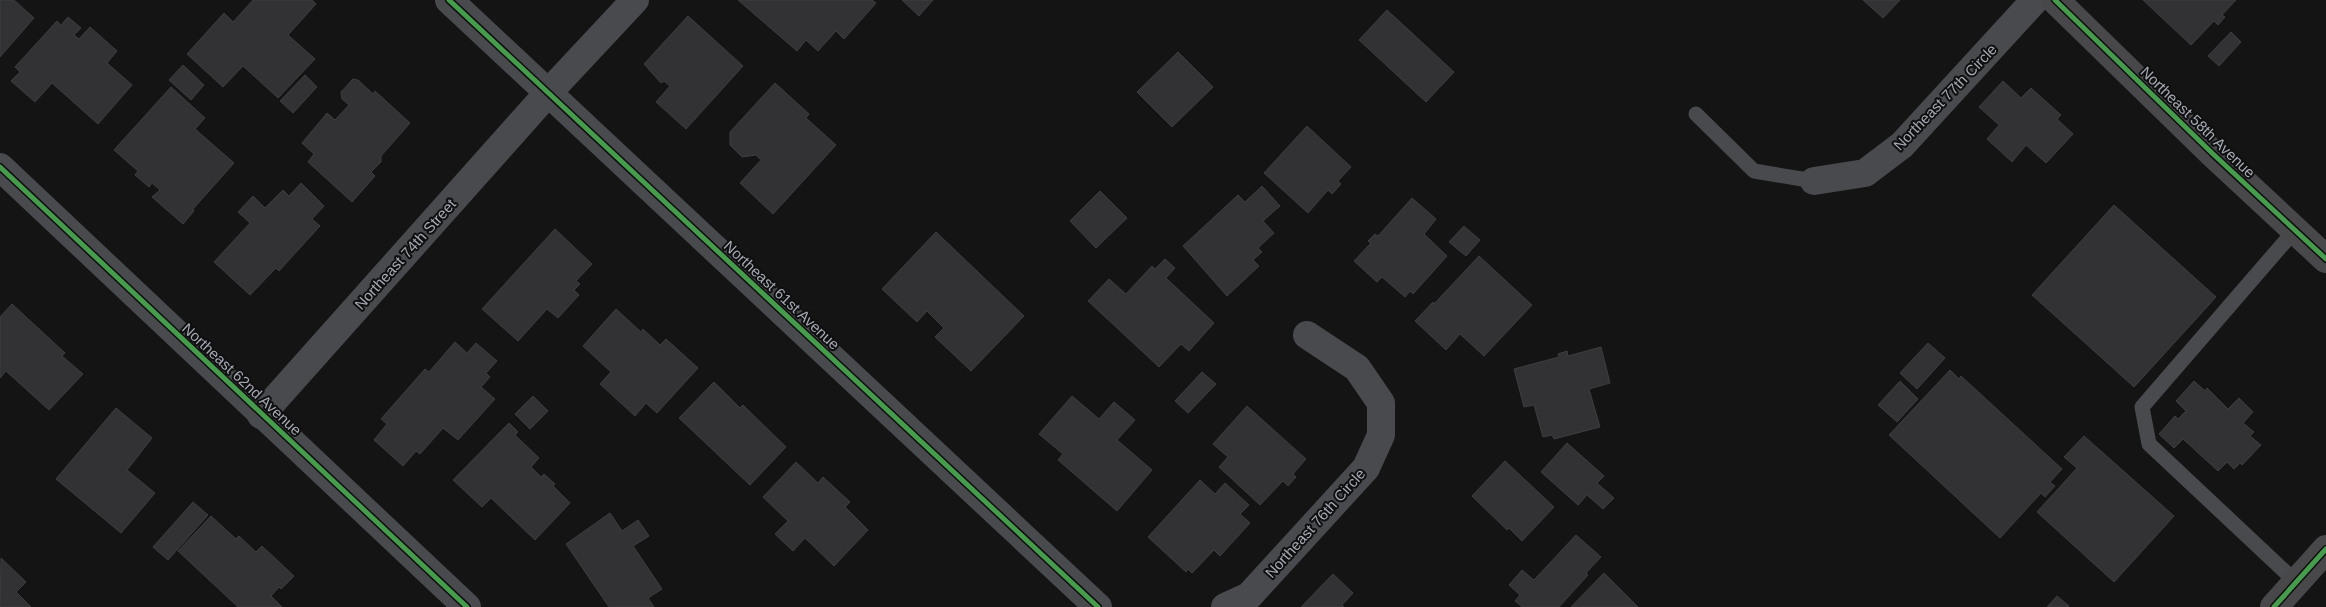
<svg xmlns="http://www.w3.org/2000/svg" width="2326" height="607" font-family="Arial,sans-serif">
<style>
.building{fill:#323234;stroke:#3d3e41}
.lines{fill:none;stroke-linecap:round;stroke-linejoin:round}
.lane{stroke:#494a4d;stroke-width:15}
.street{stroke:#494a4d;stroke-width:28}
.secondary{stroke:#48484b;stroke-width:28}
.cycleway-casing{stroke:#0f0f10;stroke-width:8}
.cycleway{stroke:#469c4c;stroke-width:5}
.labels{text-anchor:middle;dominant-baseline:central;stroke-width:4;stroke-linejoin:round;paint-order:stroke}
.street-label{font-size:15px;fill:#a6aab4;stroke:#0f0f10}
</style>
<rect width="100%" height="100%" fill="#141415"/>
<g class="building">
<path d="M0,0H14L34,18L0,57Z"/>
<path d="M253,0H312L316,4L288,35L315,59L278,98L243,66L223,87L187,54L224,13L233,22Z"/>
<path d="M738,0H872L876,3L844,39L836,31L818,51L806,40L797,51Z"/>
<path d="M902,0H933L919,16Z"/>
<path d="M1863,0H1900L1883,18Z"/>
<path d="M2143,0H2236L2222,15L2225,17L2218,25L2214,21L2191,45Z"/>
<path d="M1387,10L1454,72L1426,102L1359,40Z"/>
<path d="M688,16L743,66L686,129L656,102L670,86L664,81L661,83L644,64Z"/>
<path d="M68,17L81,28L74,35L79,39L90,27L117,51L107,63L132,85L98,124L52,83L35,102L11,81L20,72L15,67L57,21L61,25Z"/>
<path d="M2231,32L2241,42L2219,66L2208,56Z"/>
<path d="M1178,52L1213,87L1172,127L1137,92Z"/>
<path d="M183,65L204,85L191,100L169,80Z"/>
<path d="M305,75L317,87L293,113L280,101Z"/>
<path d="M353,79L358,80L373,94L375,91L410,123L381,156V162L371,172L375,176L352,202L308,162L314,154L302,143L327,113L335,120L349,105L342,99L341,92Z"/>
<path d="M2003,81L2021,98L2031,88L2061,115L2057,119L2073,134L2046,163L2026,145L2012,162L1987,139L1999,125L1979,107Z"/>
<path d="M775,83L809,114L806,118L836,145L773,214L740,183L761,160L756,155L742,157L730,145V132Z"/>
<path d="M171,87L205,118L195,129L234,163L193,209L194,211L183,224L152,197L160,190L152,183L149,187L135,175L138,171L114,150Z"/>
<path d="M1307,126L1351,167L1338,181L1341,184L1332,194L1328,190L1308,213L1264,173Z"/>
<path d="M301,183L324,206L312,219L320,226L279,271L276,268L250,295L214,262L250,223L238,212L253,196L265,208L283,190L289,196Z"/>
<path d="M1262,186L1280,206L1263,221L1274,233L1258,248L1262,252L1253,260L1259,266L1227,296L1183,246L1238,195L1245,202Z"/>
<path d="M1100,191L1127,218L1096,248L1070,221Z"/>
<path d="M1412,198L1436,219L1424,234L1447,256L1413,294L1410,291L1405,297L1382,277L1377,282L1354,261L1371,243L1368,241L1375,234L1378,236Z"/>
<path d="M2114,205L2216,297L2134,387L2032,295Z"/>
<path d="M1464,226L1480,240L1466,256L1449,242Z"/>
<path d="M555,229L592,264L576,281L580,284L574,290L579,295L558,318L547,309L518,341L482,309Z"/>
<path d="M936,232L1024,316L971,371L935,337L944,328L927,311L917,322L882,289Z"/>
<path d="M1479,256L1532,305L1484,356L1460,334L1446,350L1415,321L1433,302L1434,304Z"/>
<path d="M1165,259L1175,268L1166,278L1214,323L1189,351L1181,344L1159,367L1088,301L1109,279L1126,294L1152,266L1155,269Z"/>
<path d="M12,304L65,353L62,356L83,374L49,410L6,371L0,378V317Z"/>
<path d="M616,309L641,332L643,329L660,345L666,339L698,368L657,413L646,403L635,416L600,384L611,372L583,346Z"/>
<path d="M455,342L467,353L476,343L497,361L486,373L490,377L481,387L495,399L458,440L443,428L420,454L416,451L403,466L374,440L387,424L381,419L425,369L429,372Z"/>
<path d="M1928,343L1945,358L1917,389L1900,373Z"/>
<path d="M1601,347L1610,383L1589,389L1600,427L1554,439L1552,435L1543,437L1534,405L1524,407L1514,369L1559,357L1558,354L1567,351L1568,356Z"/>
<path d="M1950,370L1959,379L1961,376L2062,469L2050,482L2055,486L2045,497L2041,493L2000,538L1889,435Z"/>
<path d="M1202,372L1216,384L1188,413L1175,401Z"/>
<path d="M1900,381L1918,399L1897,422L1878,405Z"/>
<path d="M2194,381L2205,391L2207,388L2228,409L2239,398L2253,412L2243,423L2254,432L2250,436L2261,445L2242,465L2240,463L2234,469L2227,462L2218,471L2183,439L2174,448L2159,434L2175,416L2178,419L2186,411L2176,401Z"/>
<path d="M714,382L740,408L743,405L786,447L750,485L679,418Z"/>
<path d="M533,396L548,411L530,429L515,414Z"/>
<path d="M1072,396L1099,419L1114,402L1135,420L1117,440L1152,470L1117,511L1058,460L1063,454L1039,434Z"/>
<path d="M1247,406L1306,459L1293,474L1296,477L1288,486L1283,481L1260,505L1219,467L1228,457L1213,444Z"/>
<path d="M116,408L152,438L127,470L155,493L121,533L56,479Z"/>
<path d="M509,423L518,432L515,435L539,458L531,467L541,477L544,474L555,484L553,486L570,503L535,540L491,498L482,507L453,480Z"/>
<path d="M2084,436L2174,516L2114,582L2037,512L2077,468L2064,457Z"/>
<path d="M1567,443L1604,476L1597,483L1614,498L1603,509L1587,495L1578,505L1541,472Z"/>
<path d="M1505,461L1554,507L1522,541L1509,528L1507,530L1472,496Z"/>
<path d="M796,462L818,483L823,477L850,502L845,507L868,530L834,566L805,538L793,551L775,534L788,521L763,497Z"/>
<path d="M1200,480L1215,494L1225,483L1249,505L1240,514L1250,523L1220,556L1214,550L1192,573L1188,569L1186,572L1148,537Z"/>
<path d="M193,502L208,515L168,560L153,547Z"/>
<path d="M610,513L622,531L638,520L649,536L633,546L662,589L648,598L654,607H609L566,544Z"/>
<path d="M211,516L236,539L239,536L256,552L262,546L294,576L281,589L279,587L271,596L282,607H238L178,551Z"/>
<path d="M1576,535L1601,557L1586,573L1588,575L1559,607H1522L1515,601L1520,595L1509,585L1522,570L1534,580Z"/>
<path d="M1,558L26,582L16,592L31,607H0Z"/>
<path d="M1604,573L1638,607H1571Z"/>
<path d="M1333,574L1353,593L1342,605L1344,607H1301Z"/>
<path d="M2057,596L2069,606L2068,607H2047Z"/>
</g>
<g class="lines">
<g class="lane">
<path d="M1696,114L1754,171L1814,181"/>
<path d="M2295,230L2142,407L2149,444L2296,582"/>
</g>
<g class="street">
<path d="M449,0L1098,607"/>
<path d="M0,167L467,607"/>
<path d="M1814,181L1865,173L1902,145L2035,0"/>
<path d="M261,415L548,93L635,0"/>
<path d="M1225,607L1249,596L1366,468L1381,435V403L1357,368L1307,335"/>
</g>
<g class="secondary">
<path d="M2055,0L2212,153L2326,259"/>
<path d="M2274,607L2326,549"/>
</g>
<g class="cycleway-casing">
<g id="cycleway">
<path d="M449,0L1098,607"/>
<path d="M2055,0L2212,153L2326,259"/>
<path d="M0,167L467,607"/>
<path d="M2274,607L2326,549"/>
</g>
</g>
<use href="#cycleway" class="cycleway"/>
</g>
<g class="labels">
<g class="street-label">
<text transform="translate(1945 97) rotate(-46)">Northeast 77th Circle</text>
<text transform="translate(2198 122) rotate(44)">Northeast 58th Avenue</text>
<text transform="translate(405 254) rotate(-48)">Northeast 74th Street</text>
<text transform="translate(782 295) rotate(43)">Northeast 61st Avenue</text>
<text transform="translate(242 379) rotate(43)">Northeast 62nd Avenue</text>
<text transform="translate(1315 523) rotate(-48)">Northeast 76th Circle</text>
</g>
</g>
</svg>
